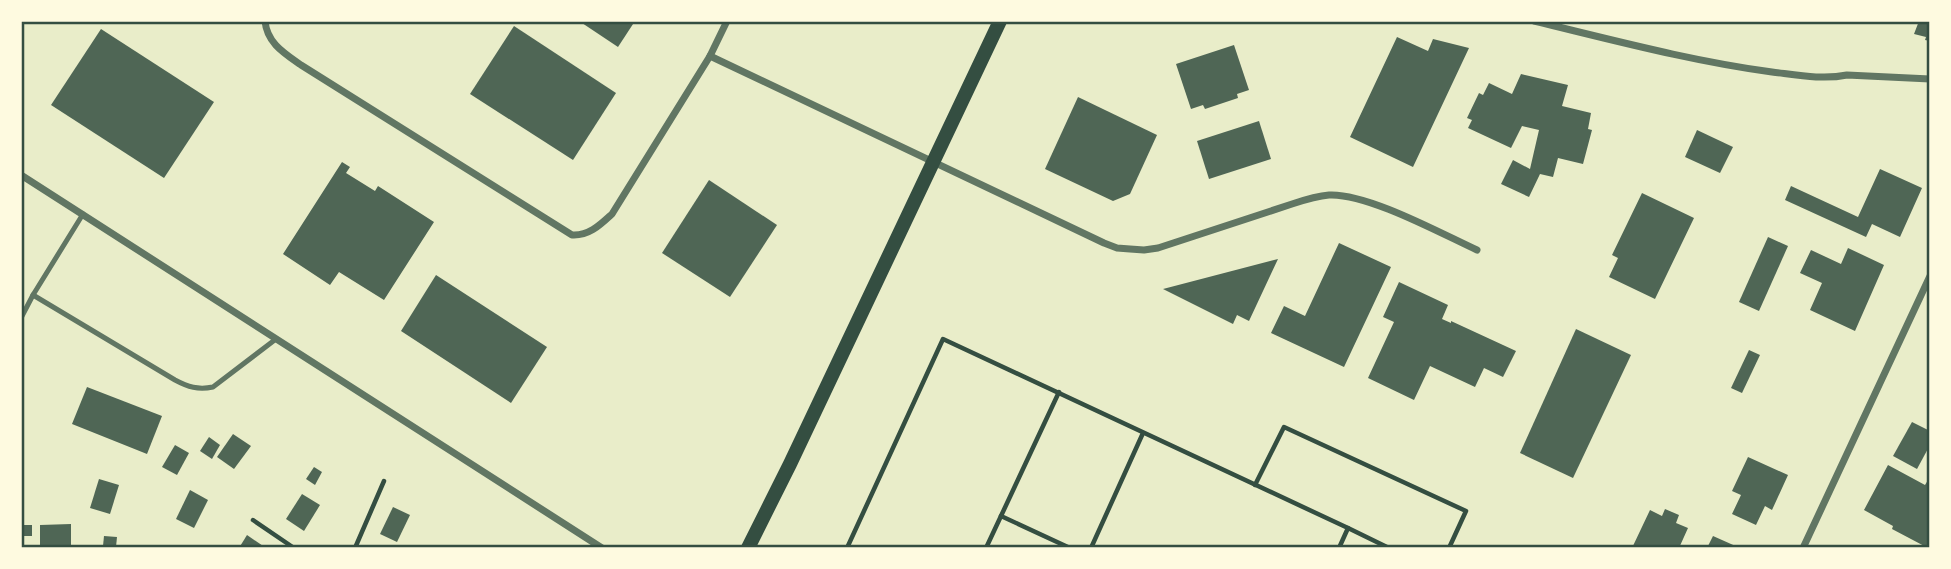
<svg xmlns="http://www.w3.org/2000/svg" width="1951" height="569" font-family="Inter,sans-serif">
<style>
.building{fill:#4f6655}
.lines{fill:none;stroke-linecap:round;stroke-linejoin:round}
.path{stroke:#344e41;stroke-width:4.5}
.service{stroke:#617663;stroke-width:5}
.minor{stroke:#617663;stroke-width:7}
.secondary{stroke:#344e41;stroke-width:14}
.neatline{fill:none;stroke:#344e41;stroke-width:2.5}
</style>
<rect width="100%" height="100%" fill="#e9edc9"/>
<g class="building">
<path d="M579,21H635L618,47Z"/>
<path d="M1919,21H1930V41L1925,40L1926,37L1914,34Z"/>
<path d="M514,26L616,93L573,160L470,94Z"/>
<path d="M101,29L214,102L164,178L51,105Z"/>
<path d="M1397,37L1428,51L1433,39L1469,48L1413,167L1350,137Z"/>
<path d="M1234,45L1249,90L1237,94L1238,98L1205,109L1203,105L1191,109L1176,64Z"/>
<path d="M1521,74L1568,85L1562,106L1591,113L1588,129L1592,130L1583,164L1558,158L1553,177L1540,174L1529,197L1501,184L1513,160L1530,169L1539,130L1522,126L1511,148L1468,128L1472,120L1467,118L1479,93L1483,95L1489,83L1512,94Z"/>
<path d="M1078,97L1157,135L1130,194L1113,201L1045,169Z"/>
<path d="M1259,121L1271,159L1209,179L1197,141Z"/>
<path d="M1697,130L1733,147L1720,173L1685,157Z"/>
<path d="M342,162L350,167L346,173L375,191L378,186L434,222L384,300L339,272L330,285L283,254Z"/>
<path d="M1880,169L1922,188L1900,237L1872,224L1866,237L1785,200L1791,186L1858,217Z"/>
<path d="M709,180L777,225L730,297L662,253Z"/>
<path d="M1642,193L1694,218L1655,299L1609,277L1618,258L1612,255Z"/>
<path d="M1768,237L1788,246L1759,311L1739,302Z"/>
<path d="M1339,243L1391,267L1344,367L1271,333L1284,306L1305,316Z"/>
<path d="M1848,248L1884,265L1855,331L1810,310L1822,283L1800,273L1811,250L1841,264Z"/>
<path d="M1278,259L1249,321L1237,315L1233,324L1163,289Z"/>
<path d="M436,275L547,347L511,403L401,331Z"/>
<path d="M1399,282L1448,305L1442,319L1451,323V321L1516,351L1503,377L1484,368L1475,387L1430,366L1414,400L1368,378L1394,322L1383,317Z"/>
<path d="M1576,329L1631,355L1573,478L1520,453Z"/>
<path d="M1749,350L1760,355L1742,393L1731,388Z"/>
<path d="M87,387L162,416L147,454L72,424Z"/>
<path d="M1912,422L1930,431V445L1917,469L1893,456Z"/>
<path d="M233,434L251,446L234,469L217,457Z"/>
<path d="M209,437L220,445L212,459L200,451Z"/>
<path d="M175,445L189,453L177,475L162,467Z"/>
<path d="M1748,457L1788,475L1772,510L1765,506L1756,525L1732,514L1741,495L1732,491Z"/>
<path d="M1888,465L1925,485L1928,480L1930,481V544L1928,548L1892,529L1893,526L1864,510Z"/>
<path d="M314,467L322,472L315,485L306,479Z"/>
<path d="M99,479L119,485L110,514L90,508Z"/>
<path d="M190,490L208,500L194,528L176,519Z"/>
<path d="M302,494L320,505L304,531L286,519Z"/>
<path d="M393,507L410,515L397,542L380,534Z"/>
<path d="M1665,509L1679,515L1676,523L1688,528L1679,548H1632L1650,510L1662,516Z"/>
<path d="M71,524V545H40V525Z"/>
<rect x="21" y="525" width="11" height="11"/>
<path d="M247,535L266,548H239Z"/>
<path d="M104,536L117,537L116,547L103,546Z"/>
<path d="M1713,536L1740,548H1707Z"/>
</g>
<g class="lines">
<g class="path">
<path d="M1255,485L1284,427L1466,511L1449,548"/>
<path d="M1001,516L1059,392"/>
<path d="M253,520L294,548"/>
<path d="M1348,528L1389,548"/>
<path d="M355,548L384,481"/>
<path d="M847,548L943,339L1348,528L1339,548"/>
<path d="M986,548L1001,516L1070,548"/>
<path d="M1091,548L1143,433"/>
</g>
<g class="service">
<path d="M33,295L175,380C188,387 198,390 213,387L276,339"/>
<path d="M21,318L33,295L83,214"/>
</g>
<g class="minor">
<path d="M265,21C267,43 284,53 301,65L572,235C589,236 600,225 612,214L710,56L727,21"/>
<path d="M1534,21C1613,40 1691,61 1772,72C1797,75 1823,80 1847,75L1930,79"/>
<path d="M710,56L1104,243L1117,248L1130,249L1144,250L1158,248L1292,204C1304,200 1316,196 1329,195C1367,193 1440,233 1477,250"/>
<path d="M21,175L602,548"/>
<path d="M1803,548L1930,276"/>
</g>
<path class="secondary" d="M748,548L790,464L1000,21"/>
</g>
<rect width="1951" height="569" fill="none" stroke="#fefae0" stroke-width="46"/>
<rect x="23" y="23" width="1905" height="523" class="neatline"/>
</svg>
